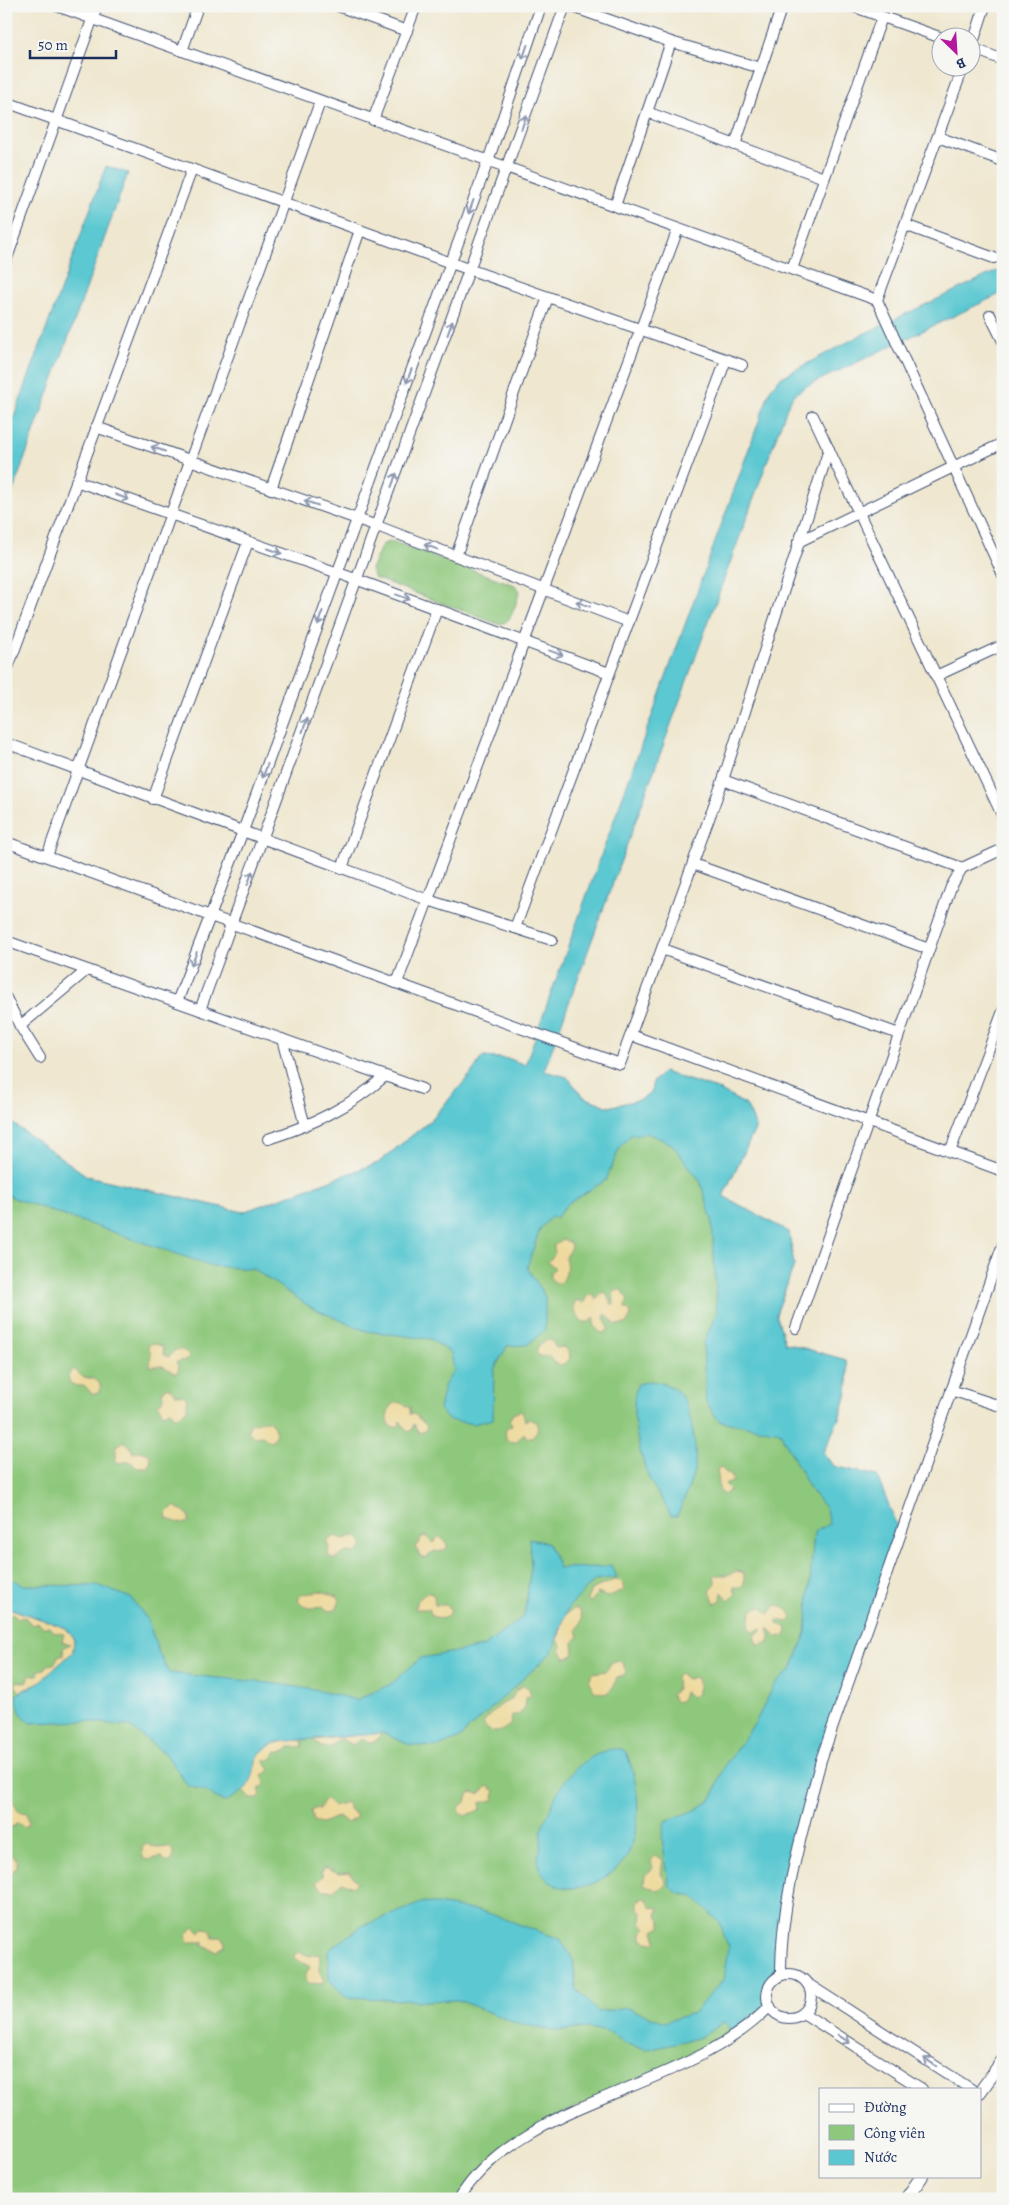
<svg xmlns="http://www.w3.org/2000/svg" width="1009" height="2205" font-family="Alegreya,serif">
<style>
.green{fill:#8ec87c;stroke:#547c6d}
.sand{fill:#eeda9e;stroke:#84847e}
.water{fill:#5bc8d1;stroke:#3b7c98}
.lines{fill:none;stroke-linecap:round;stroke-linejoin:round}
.minor-casing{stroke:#3b4b6f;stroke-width:12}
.tertiary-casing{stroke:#3b4b6f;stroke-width:14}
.minor{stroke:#fff;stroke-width:10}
.tertiary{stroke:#fff;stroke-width:12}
.oneway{stroke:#8d97ae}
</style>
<rect width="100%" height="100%" fill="#f6f6f2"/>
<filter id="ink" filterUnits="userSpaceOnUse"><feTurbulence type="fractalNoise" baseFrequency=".02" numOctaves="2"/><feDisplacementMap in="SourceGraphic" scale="10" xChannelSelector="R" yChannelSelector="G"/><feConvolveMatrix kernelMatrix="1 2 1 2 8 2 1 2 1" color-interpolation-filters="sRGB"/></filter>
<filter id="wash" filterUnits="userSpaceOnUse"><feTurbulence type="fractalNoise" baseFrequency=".0096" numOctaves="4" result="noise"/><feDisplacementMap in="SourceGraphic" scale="20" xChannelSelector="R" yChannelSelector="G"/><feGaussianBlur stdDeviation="1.12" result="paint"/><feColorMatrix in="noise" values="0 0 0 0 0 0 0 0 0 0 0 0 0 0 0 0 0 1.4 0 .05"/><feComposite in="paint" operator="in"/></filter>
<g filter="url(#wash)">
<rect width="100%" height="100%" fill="#efe7cf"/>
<g class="green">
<path d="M391,541L515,585L520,591C515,603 513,624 498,624L375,578L371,569L382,545Z"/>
<path d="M482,1057L510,1059L533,1069L567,1077L584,1097L609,1107L642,1099L651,1093L653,1082L663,1072L717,1089L746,1105L756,1127L723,1196L789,1232L794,1265L776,1314L785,1343L846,1360C854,1393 837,1423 823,1452L833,1466L877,1476L797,1834L776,1942L777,1974C766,1982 763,1991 766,2004L750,2020L701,2052L541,2123L454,2199H6V1119L87,1176L243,1212L378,1163L430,1121L471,1074Z"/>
</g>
<g class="sand">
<path d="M563,1239L570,1243L571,1247L565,1258C568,1268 567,1275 561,1283H556L550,1278V1273L555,1268L548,1262L554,1255V1245Z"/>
<path d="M616,1290H622L628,1300L624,1307L630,1311L631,1316L626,1324L616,1325L606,1314L604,1317L609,1328L604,1333L599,1332L594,1324V1317L589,1322H582L574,1310V1302L580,1300L583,1304L587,1296L594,1294L596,1299L603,1292L606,1293L611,1304H614L613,1292Z"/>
<path d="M548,1340L553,1342L556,1348L563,1347L569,1352L570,1358L566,1363L560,1365L554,1362L549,1355L541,1357L536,1353L538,1346Z"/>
<path d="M151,1343L162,1346L164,1355L169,1357L175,1350C182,1349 186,1350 189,1357L186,1360L176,1362L179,1368L176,1374L163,1366H150L151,1353L148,1347Z"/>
<path d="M73,1369C78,1371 79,1375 83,1377C92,1379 97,1377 101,1387L99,1392L92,1394L85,1386H77L70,1383L68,1376Z"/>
<path d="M167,1387L172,1389L177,1395H183L187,1399V1410L177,1416L173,1415L171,1411L163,1414L158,1404L164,1399L162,1392Z"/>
<path d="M398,1402L410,1407V1414H414L427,1426L425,1431L419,1433L414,1424L412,1430L408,1432L400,1421L399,1427H390L387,1416L390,1406Z"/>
<path d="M520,1411L523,1413L525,1421L529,1419L538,1423L537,1432L532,1438L526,1437L524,1433L516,1442L507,1441L505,1433L507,1428L512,1426L509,1420L513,1414Z"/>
<path d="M268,1420L274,1426L276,1434L274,1439L269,1441L262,1436L254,1437L248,1431L250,1424Z"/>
<path d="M124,1441L130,1446L133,1453L140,1451L149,1454L151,1461L147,1468H137L130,1461L116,1464V1447Z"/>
<path d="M721,1467L726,1473L731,1474L733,1482L726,1483L725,1485L730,1490L724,1495L720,1492L717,1469Z"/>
<path d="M174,1506L189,1515V1522L183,1524L167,1519L166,1514Z"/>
<path d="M336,1536L343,1539L353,1536L359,1538L363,1546L356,1553C353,1553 350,1552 347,1552C339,1554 337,1564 328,1555L329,1547L326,1541Z"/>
<path d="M425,1536L433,1543L439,1536L447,1544V1548L440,1552L434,1551L426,1558L420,1557L416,1547L421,1538Z"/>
<path d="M737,1571L744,1573V1585L741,1587H733L736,1594L729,1600L722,1592L721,1601L715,1604L710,1591L716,1584L714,1577L716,1575H727Z"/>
<path d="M614,1580L622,1581L624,1590L607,1597L598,1593L590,1603L587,1600L591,1590Z"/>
<path d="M320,1591L338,1596L340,1601L336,1610L328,1611L323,1606C313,1610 305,1609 298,1600L301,1595Z"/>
<path d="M427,1592L434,1595L435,1605H448L451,1611C447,1618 440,1619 432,1616L429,1609H415L416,1602Z"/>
<path d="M776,1605C784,1607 790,1610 792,1618L788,1622L777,1620V1624L785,1626L787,1630L785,1635L777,1637L768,1627L770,1635L769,1643L758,1645L755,1636L761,1630V1628L754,1632L749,1628L751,1612L757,1607H762L769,1614Z"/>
<path d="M6,1607L66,1628L74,1639L73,1652L41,1681L20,1692L15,1685L18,1681L26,1683L30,1675H38L39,1670L45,1669L48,1665L54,1664L59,1655L64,1656L63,1648L70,1644L62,1641L64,1634L54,1632L50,1627H43L38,1623L32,1625L25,1617L17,1619L14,1614L8,1616Z"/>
<path d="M575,1608L580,1611L582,1620L577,1630L579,1636L573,1643L574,1654L568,1658L564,1657L560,1649L561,1645L558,1640L564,1616Z"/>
<path d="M617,1660L623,1663L626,1672L623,1676L617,1677C614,1686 614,1688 605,1694L594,1691L589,1682L592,1673L606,1671L611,1663Z"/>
<path d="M680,1673L687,1679L695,1677L698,1681V1694L692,1697L684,1692L681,1700L675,1702L671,1695L677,1689L676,1676Z"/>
<path d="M522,1686L528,1687L531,1696L525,1698L524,1710L518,1715H512L511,1724C501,1733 491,1736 483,1724C491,1712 499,1705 512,1699L515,1691Z"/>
<path d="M381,1733L376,1741L370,1743L363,1738L352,1745L342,1739L338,1740L332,1747H321L314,1740Z"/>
<path d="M291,1740L303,1741L302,1747H290L286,1751L275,1753L272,1759L264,1761L270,1770L263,1776L265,1785L259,1789L261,1794L258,1799H250L243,1791C265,1763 244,1748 291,1740Z"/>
<path d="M488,1786L495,1791L494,1800L480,1803L481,1809L466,1816L460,1813L459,1807L466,1802L468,1794L472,1792L479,1794Z"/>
<path d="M10,1799L14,1803L18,1811L27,1813L29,1824L24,1827L17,1823L13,1827L8,1825L6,1801Z"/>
<path d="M325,1799L334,1806L346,1802L350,1810L356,1814V1818L347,1823L337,1817L322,1823L313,1821L311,1811L314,1809H320Z"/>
<path d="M147,1844L157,1848L169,1847L173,1851V1860L167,1863L162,1857L147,1860L143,1858L142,1847Z"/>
<path d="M6,1853L17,1859V1866L12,1873L6,1871Z"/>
<path d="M655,1856L663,1859L661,1874L666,1881L665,1886L658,1891L644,1884L645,1875L653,1868L651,1861Z"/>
<path d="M325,1867L339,1873L350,1872L357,1882L353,1887L342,1882L334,1890H323L316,1882L323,1876L321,1872Z"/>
<path d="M643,1898L647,1899L651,1907L659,1908L657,1915L661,1922V1927L654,1931L657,1940L653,1943L647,1942L642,1939V1933L646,1928L641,1923L642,1913L638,1908V1901Z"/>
<path d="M194,1927L200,1933L203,1928L210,1929L213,1937H222L225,1941V1946L216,1951L204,1946V1942H189L186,1935Z"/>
<path d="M298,1952L311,1956L315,1954L320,1955L319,1970L324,1981L322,1984L307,1983L305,1976L310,1967L293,1957Z"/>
</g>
<g class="water">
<path d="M106,166L128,173L6,510V439Z"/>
<path d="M1003,268V292L998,295L805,387L795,394L789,402L544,1071L567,1077L584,1097L609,1107L642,1099L651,1093L653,1082L663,1072L717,1089L746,1105L756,1127L723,1196L789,1232L794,1265L776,1314L785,1343L846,1360C854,1393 837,1423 823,1452L833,1466L877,1476L898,1529L797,1834L776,1942L777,1974C766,1982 763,1991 766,2004L732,2034L725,2021L698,2038L647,2049L626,2044L611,2033L590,2028L554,2031L513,2022L458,2000L422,2001L345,1997L329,1979L328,1951L362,1926L424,1902L485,1912L560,1939L573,1959L576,1988L597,2012L627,2008L665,2022L693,2013L723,1980L728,1947L720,1923L694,1897L677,1893L670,1886L662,1839L665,1821L696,1810L712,1799L725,1765L755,1723L775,1684L792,1669L806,1633L814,1532L829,1524L826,1509L810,1489L780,1432L719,1421L706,1402L703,1344L717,1312L712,1220L700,1181L672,1144L647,1133L631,1135L620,1147L606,1180L566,1205L556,1218L551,1217L540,1229L527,1267L545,1297V1330L527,1345L507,1346L494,1370L493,1419L474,1424L448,1420L439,1409L444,1386L454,1370L451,1353L430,1339L366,1331L312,1308L253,1269L212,1266L16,1199L6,1194V1119L87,1176L243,1212L378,1163L430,1121L471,1074L482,1057L510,1059L525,1065L771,388L780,378L859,336Z"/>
<path d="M650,1381C660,1382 670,1385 678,1392C691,1405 697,1448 695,1466C693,1479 683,1503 677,1516H671C666,1503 657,1494 651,1482C640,1460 627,1406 638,1384Z"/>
<path d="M529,1539L548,1543L559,1568L601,1567L611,1565L617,1577L595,1580L568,1608L552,1652L458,1739L438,1747L410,1745L383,1733L277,1742C245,1756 262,1770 245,1789C240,1795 231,1798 224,1802L202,1790L188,1786L165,1753L129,1726L85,1721L30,1723L20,1712L16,1695L41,1681L73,1652L74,1639L66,1628L6,1607V1576L24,1585L99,1586L131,1598L148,1620L158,1651L169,1673C231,1680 295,1682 356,1700L391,1684L421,1658L483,1647L524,1616L531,1567Z"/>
<path d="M611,1749H622L626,1752C639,1783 643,1821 629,1852C615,1883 553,1908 538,1865C536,1860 540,1851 541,1846C542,1840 540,1833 542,1827C543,1821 548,1816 550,1810C559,1781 581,1758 611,1749Z"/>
</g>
</g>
<g filter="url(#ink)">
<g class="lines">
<g class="minor-casing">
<g id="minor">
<path d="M57,6L877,300"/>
<path d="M338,6L407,31"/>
<path d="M570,6L671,42L761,68"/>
<path d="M852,6L942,38"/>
<path d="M972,46L985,6"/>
<path d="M972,48L1003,60"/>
<path d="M182,51L198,6"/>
<path d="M963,68L877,300L1003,575"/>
<path d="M6,102L451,263L742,365"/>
<path d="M647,112L824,178"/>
<path d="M373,120L416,6"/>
<path d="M938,137L1003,161"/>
<path d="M735,145L782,6"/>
<path d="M615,206L671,42"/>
<path d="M905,225L994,258"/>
<path d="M6,261L97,6"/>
<path d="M792,269L882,17"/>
<path d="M990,315L1003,341"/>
<path d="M813,416L1003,817"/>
<path d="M96,427L377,526L629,622"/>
<path d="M76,481L358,580L609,673"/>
<path d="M271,489L360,230"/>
<path d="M798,542L1003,443"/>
<path d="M456,556L548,297"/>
<path d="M6,673L192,169"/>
<path d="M936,676L1003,645"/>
<path d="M6,743L428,900L552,940"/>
<path d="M723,780L962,868"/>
<path d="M153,799L248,542"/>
<path d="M6,842L620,1064L723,780L829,449"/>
<path d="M47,856L320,102"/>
<path d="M693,864L929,949"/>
<path d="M342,868L437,609"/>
<path d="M515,928L726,360"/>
<path d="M6,941L422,1089"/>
<path d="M662,949L899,1034"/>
<path d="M397,983L678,229"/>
<path d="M6,998L20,1026L40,1058"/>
<path d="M177,1002L243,831L488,161L541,6"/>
<path d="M200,1010L565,6"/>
<path d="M20,1026L87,970"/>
<path d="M631,1035L1003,1171"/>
<path d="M282,1039L305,1126"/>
<path d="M268,1139C312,1125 350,1107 385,1076"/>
<path d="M950,1152L1003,1011"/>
<path d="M796,1328L951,887L962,868L1003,849"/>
<path d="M951,1390L1003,1407"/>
<circle cx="789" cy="1996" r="22"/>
<path d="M781,1975C780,1903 803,1830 821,1760L1003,1244"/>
<path d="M808,1984L971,2089"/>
<path d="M803,2013L922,2089"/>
<path d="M459,2199C520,2097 688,2092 770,2006"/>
</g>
</g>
<g class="tertiary-casing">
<g id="tertiary">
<path d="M980,2092L1003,2060"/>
<path d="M906,2199L922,2176"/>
</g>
</g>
<use href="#minor" class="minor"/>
<use href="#tertiary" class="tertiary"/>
</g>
<defs><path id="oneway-shaft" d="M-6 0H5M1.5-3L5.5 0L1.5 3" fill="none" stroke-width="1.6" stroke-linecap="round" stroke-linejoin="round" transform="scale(1.25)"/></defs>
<g class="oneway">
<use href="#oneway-shaft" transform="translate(525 52) rotate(109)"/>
<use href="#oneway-shaft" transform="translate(524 122) rotate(-70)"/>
<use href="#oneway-shaft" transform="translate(471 207) rotate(110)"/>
<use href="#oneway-shaft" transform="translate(450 328) rotate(-70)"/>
<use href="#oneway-shaft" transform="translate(409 376) rotate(110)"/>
<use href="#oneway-shaft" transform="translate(158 449) rotate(-161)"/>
<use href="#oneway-shaft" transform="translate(394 480) rotate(-70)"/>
<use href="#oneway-shaft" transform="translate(122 497) rotate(19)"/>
<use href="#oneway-shaft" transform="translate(311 503) rotate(-161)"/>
<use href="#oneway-shaft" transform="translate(431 547) rotate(-159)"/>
<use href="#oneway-shaft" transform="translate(275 551) rotate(19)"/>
<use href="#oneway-shaft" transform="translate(403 597) rotate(20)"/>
<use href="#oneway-shaft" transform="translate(583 604) rotate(-159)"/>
<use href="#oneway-shaft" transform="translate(320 618) rotate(110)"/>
<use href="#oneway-shaft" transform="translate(556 653) rotate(20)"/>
<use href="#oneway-shaft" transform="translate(305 725) rotate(-70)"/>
<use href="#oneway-shaft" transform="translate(265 771) rotate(110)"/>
<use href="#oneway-shaft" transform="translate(250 878) rotate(-70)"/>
<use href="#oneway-shaft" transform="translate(194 959) rotate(111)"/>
<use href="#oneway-shaft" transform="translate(844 2039) rotate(33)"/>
<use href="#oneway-shaft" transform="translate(930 2062) rotate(-147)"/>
</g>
</g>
<rect width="1009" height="2205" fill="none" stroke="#f6f6f2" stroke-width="25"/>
<rect x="819" y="2088" width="162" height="90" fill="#f6f6f2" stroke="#9ea6b7"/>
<rect x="829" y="2104" width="25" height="8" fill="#ffffff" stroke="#9ea6b7"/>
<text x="864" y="2112" font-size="15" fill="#1b2f5e">Đường</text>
<rect x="829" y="2125" width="25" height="15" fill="#8ec87c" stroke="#9ea6b7"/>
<text x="864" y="2138" font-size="15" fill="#1b2f5e">Công viên</text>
<rect x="829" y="2150" width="25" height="15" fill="#5bc8d1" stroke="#9ea6b7"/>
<text x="864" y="2162" font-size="15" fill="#1b2f5e">Nước</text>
<g transform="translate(956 52) rotate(155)"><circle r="24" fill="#f6f6f2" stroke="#9ea6b7"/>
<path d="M0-4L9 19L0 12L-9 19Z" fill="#b5179e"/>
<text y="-8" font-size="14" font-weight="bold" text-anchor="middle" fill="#1b2f5e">B</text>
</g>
<path d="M30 50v8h86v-8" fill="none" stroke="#1b2f5e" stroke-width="2.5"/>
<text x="38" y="50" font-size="15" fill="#1b2f5e" stroke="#f6f6f2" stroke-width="4" paint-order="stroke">50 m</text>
</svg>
